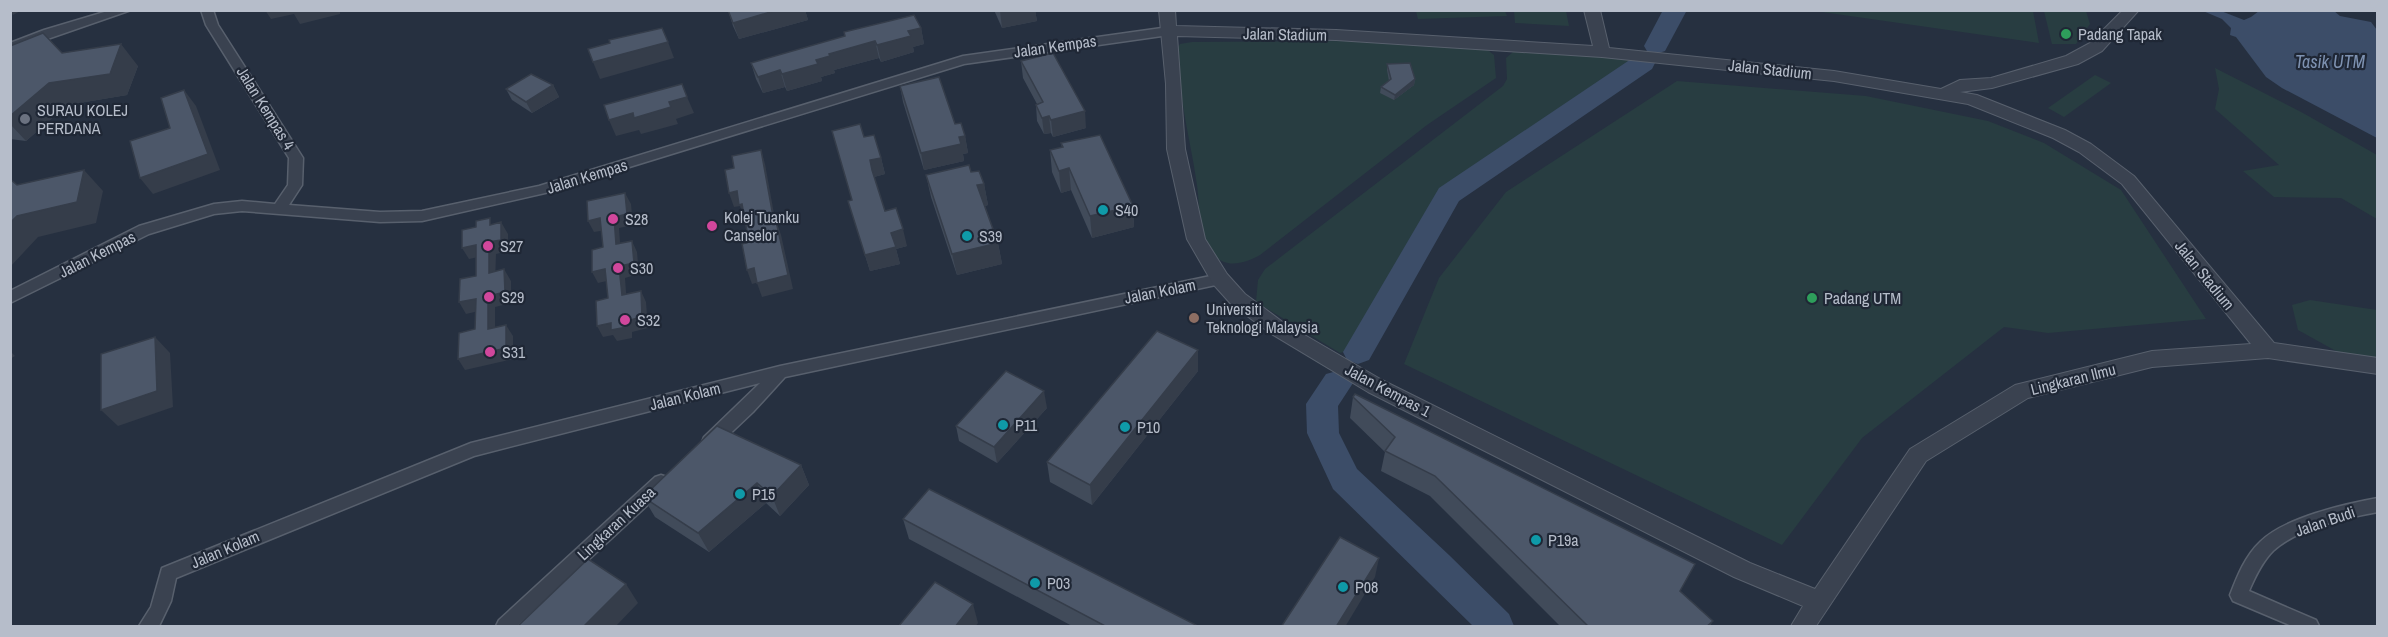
<svg xmlns="http://www.w3.org/2000/svg" width="2388" height="637" font-family="'Archivo Narrow',sans-serif">
<style>
.green{fill:#283d41}
.water{fill:#3c4d68}
.lines{fill:none;stroke-linecap:round;stroke-linejoin:round}
.river{fill:#3c4d68;fill-rule:evenodd}
.minor-casing{stroke:#58606d;stroke-width:3}
.tertiary-casing{stroke:#58606d;stroke-width:2}
.minor{fill:#3a4250;fill-rule:evenodd}
.tertiary{fill:#3a4250;fill-rule:evenodd}
.wall{fill:#414b5a}
.shaded-wall{fill:#353d4a}
.building{fill:#4c5769;stroke:#353d4a;stroke-width:1.5}
.leisure-dot{fill:#2e9e5b;stroke:#1f2735;stroke-width:2}
.worship-dot{fill:#6b7280;stroke:#1f2735;stroke-width:2}
.culture-dot{fill:#0f9aa8;stroke:#1f2735;stroke-width:2}
.hotel-dot{fill:#d1479c;stroke:#1f2735;stroke-width:2}
.education-dot{fill:#8d6e63;stroke:#1f2735;stroke-width:2}
.labels{text-anchor:middle;dominant-baseline:central;stroke-width:4.5;stroke-linejoin:round;paint-order:stroke}
.street-label{font-size:16px;fill:#b6bdca;stroke:#1f2735}
.poi-label{font-size:16px;fill:#b6bdca;stroke:#1f2735;text-anchor:start}
.water-label{font-size:18px;font-style:italic;fill:#7e92b1;stroke:#1f2735}
</style>
<rect width="100%" height="100%" fill="#263040"/>
<g class="green">
<path d="M1416,11H1505L1507,16L1418,19Z"/>
<path d="M1514,11H1566L1569,26L1515,23Z"/>
<path d="M1815,11H2033L2039,43Z"/>
<path d="M2044,11H2086L2090,24L2076,44H2052Z"/>
<path d="M1351,41L1485,48L1494,55L1496,78L1427,125L1260,255C1244,264 1223,270 1211,251C1198,233 1200,207 1197,185C1193,156 1186,128 1182,99C1180,82 1180,65 1177,49L1180,44L1192,42Z"/>
<path d="M1521,51L1640,59L1544,122L1442,194L1353,349L1340,353L1256,302L1258,280L1265,269L1503,86L1507,79L1506,58L1513,52Z"/>
<path d="M2215,68L2303,113L2377,155V219L2341,198L2274,197L2243,171L2279,165L2215,109L2219,89Z"/>
<path d="M2095,75L2111,83L2064,117L2048,108Z"/>
<path d="M1677,81L1866,96L1988,121L2044,143L2121,190L2206,319L2048,333L2004,327L1862,438L1782,545L1404,364L1439,278L1506,192Z"/>
<path d="M2310,300L2377,310V361L2345,356L2298,330L2292,305Z"/>
</g>
<path class="water" d="M2203,11H2221L2244,20L2251,17L2259,11H2334L2340,16L2371,22L2377,30V138L2282,88L2266,77L2236,37L2230,35L2231,28L2222,19Z"/>
<g class="lines">
<g class="river">
<path d="M1663,10H1687L1665,51L1656,54L1647,51L1644,46Z"/>
<path d="M1643,55L1652,57L1655,63L1652,69L1459,201L1369,360L1358,364L1347,360L1343,352L1439,188L1634,57Z"/>
<path d="M1337,371L1348,374L1353,383L1338,406L1339,433L1357,469L1449,555L1509,614L1514,626H1473L1333,489L1307,433L1306,404L1326,374Z"/>
</g>
<g class="minor-casing">
<g id="minor">
<path d="M111,10H131L10,52V43L44,30Z"/>
<path d="M201,10H213L218,25L303,158L302,185L289,205L380,212L422,211L539,186L963,56L1169,27L1175,31L1169,35L964,64L545,193L422,221L380,222L242,211L214,214L149,234L10,303V291L139,226L214,204L242,201L275,204L288,185L289,158L206,25Z"/>
<path d="M1220,274L1225,275L1227,279L1225,283L785,377L753,412L716,447L710,449L704,447L702,442L704,437L760,383L474,456L176,578L171,601L159,626H139L151,607L162,568L471,443L780,366Z"/>
<path d="M661,475L667,477L669,482L667,487L517,626H496L499,620L655,477Z"/>
<path d="M2378,498V512C2345,518 2298,528 2273,551C2262,562 2255,577 2249,591L2316,620L2319,626H2292L2233,601L2230,595C2237,577 2245,556 2260,542C2284,518 2344,504 2378,498Z"/>
</g>
</g>
<g class="tertiary-casing">
<path id="tertiary" d="M1159,10H1175L1176,26L1336,30L1593,46L1584,10H1600L1609,48L1834,71L1941,89L1960,80L1991,78L2066,56L2090,43L2123,10H2139L2102,51L2078,64L1992,88L1960,92L1977,95L2065,130L2091,144L2134,176L2274,343L2378,358V374L2268,358L2152,367L2028,398L1926,461L1816,626H1791L1803,606L1734,577L1368,392L1270,333L1231,304L1213,284L1187,239L1167,149L1166,84ZM1177,36L1336,40L1602,57L1834,81L1968,104L2053,138L2079,152L2122,184L2251,344L2152,351L2015,385L1910,449L1815,589L1750,563L1382,380L1284,323L1245,294L1227,274L1205,239L1185,149Z"/>
</g>
<use href="#minor" class="minor"/>
<use href="#tertiary" class="tertiary"/>
</g>
<g class="wall">
<path d="M728,10H805L808,20L739,39L733,26Z"/>
<path d="M994,10H1035L1037,21L1002,28Z"/>
<path d="M921,28L924,44L913,47L914,52L881,62L879,58L834,70L835,73L821,77L822,81L787,91L785,87L763,93L756,79L751,63L845,36L844,32Z"/>
<path d="M10,46L62,53L138,66L127,95L67,105L26,141L10,139Z"/>
<path d="M1021,61L1086,128L1053,137L1051,133L1044,134L1037,121L1036,105L1037,104L1023,78Z"/>
<path d="M1387,64L1415,79L1414,85L1394,100L1380,93L1381,87L1389,81L1387,70Z"/>
<path d="M553,85L559,97L532,113L512,100L506,89Z"/>
<path d="M900,86L955,124L965,136L968,153L963,154L964,161L924,170L903,102Z"/>
<path d="M864,137L881,158L885,174L874,177L885,211L907,246L896,249L900,264L870,271L848,201L852,200Z"/>
<path d="M1061,143L1133,206L1134,227L1092,238L1071,190L1061,193L1052,172L1050,150L1062,148Z"/>
<path d="M971,172L984,184L988,205L985,206L998,243L1002,264L957,275L931,197L926,175Z"/>
<path d="M1198,350V371L1092,505L1050,482L1047,462Z"/>
<path d="M1353,397L1680,591L1713,621L1709,627H1561L1430,496L1381,471L1385,452L1350,418Z"/>
<path d="M1047,408L997,463L959,441L956,426Z"/>
<path d="M801,465L809,485L780,516L766,503L709,552L655,517L643,497Z"/>
<path d="M903,519L1196,625V627H1074L909,539Z"/>
</g>
<g class="shaded-wall">
<path d="M10,10H22L13,15Z"/>
<path d="M265,10H340V14L300,24L294,14L271,19Z"/>
<path d="M777,10H805L808,20L739,39L733,23Z"/>
<path d="M1004,10H1035L1037,21L1002,28L1000,11Z"/>
<path d="M921,28L924,44L913,47L914,52L881,62L877,45L908,31Z"/>
<path d="M875,41L879,58L834,70L835,73L821,77L822,81L787,91L782,74L829,54Z"/>
<path d="M668,42L674,58L600,79L593,62Z"/>
<path d="M121,44L138,66L127,95L67,105L26,141L10,124V116L49,83Z"/>
<path d="M780,70L785,87L763,93L758,77Z"/>
<path d="M1415,79L1414,85L1394,100L1395,95Z"/>
<path d="M553,85L559,97L532,113L526,102Z"/>
<path d="M184,90L196,106L220,170L153,194L140,178L208,154Z"/>
<path d="M687,97L694,113L676,119L678,124L641,134L639,130L616,136L609,120Z"/>
<path d="M1085,111L1086,128L1053,137L1051,120Z"/>
<path d="M1049,116L1051,133L1044,134L1042,118Z"/>
<path d="M965,136L968,153L963,154L964,161L924,170L921,153L959,137Z"/>
<path d="M761,150L765,164L778,236L774,222Z"/>
<path d="M881,158L885,174L874,177L876,187L870,160Z"/>
<path d="M1069,168L1071,190L1061,193L1059,171Z"/>
<path d="M84,170L103,191L96,223L38,237L10,267V223L17,216Z"/>
<path d="M984,184L988,205L981,207L977,185Z"/>
<path d="M737,191L747,218H744L740,206L734,207L729,193Z"/>
<path d="M625,193L631,204L633,225L619,228L621,256L616,244L614,217Z"/>
<path d="M1133,206L1134,227L1092,238L1090,216Z"/>
<path d="M600,218L606,230L594,232L588,221Z"/>
<path d="M776,221L781,235L793,289L762,297L757,283Z"/>
<path d="M501,222L508,234V251L496,254L495,284L489,273V242Z"/>
<path d="M903,229L907,246L896,249L900,264L870,271L865,255L891,233Z"/>
<path d="M632,241L637,252L639,274L625,278L627,306L622,295L619,266Z"/>
<path d="M998,243L1002,264L957,275L952,254Z"/>
<path d="M476,245L483,256L469,259L462,248Z"/>
<path d="M754,268L759,282L752,284L747,270Z"/>
<path d="M504,269L511,281V303L495,307V340L488,329V296Z"/>
<path d="M605,269L611,280L598,283L592,272Z"/>
<path d="M641,291L646,302L648,328L632,332V338L617,341L613,335L603,337L597,326L626,321Z"/>
<path d="M476,299L483,310L466,314L459,302Z"/>
<path d="M506,325L513,336V359L465,370L458,359Z"/>
<path d="M155,337L170,353L173,407L118,426L101,410Z"/>
<path d="M1198,350V371L1092,505L1090,485Z"/>
<path d="M10,351L15,356L10,359Z"/>
<path d="M1044,391L1047,408L997,463L994,447Z"/>
<path d="M801,465L809,485L780,516L772,496Z"/>
<path d="M757,483L766,503L709,552L698,533Z"/>
<path d="M1379,558L1375,577L1345,627H1336Z"/>
<path d="M626,584L638,603L615,627H583Z"/>
<path d="M973,604L978,623L975,627H955Z"/>
</g>
<g class="building">
<path d="M728,10H777L733,23Z"/>
<path d="M914,15L921,28L908,31L911,36L877,45L875,41L829,54L830,56L816,60L818,64L782,74L780,70L758,77L751,63L845,36L844,32Z"/>
<path d="M662,28L668,42L593,62L588,49L610,43L609,40Z"/>
<path d="M43,33L62,53L121,44L110,74L49,83L10,116V46Z"/>
<path d="M1053,53L1085,111L1051,120L1049,116L1042,118L1036,105L1043,102L1021,61Z"/>
<path d="M1410,63L1415,79L1395,95L1381,87L1391,79L1387,64Z"/>
<path d="M531,74L553,85L526,102L506,89Z"/>
<path d="M939,77L955,124L961,123L965,136L959,137L961,144L921,153L900,86Z"/>
<path d="M682,84L687,97L669,102L671,107L634,118L633,113L609,120L604,105Z"/>
<path d="M184,90L208,154L140,178L130,141L170,128L161,98Z"/>
<path d="M860,124L864,137L874,135L881,158L870,160L872,170L885,211L896,208L903,229L891,233L896,247L865,255L848,201L852,200L832,131Z"/>
<path d="M1100,135L1133,206L1090,216L1069,168L1059,171L1050,150L1063,147L1061,143Z"/>
<path d="M761,150L774,222L776,221L788,275L757,283L754,268L747,270L742,244L749,242L742,204L739,205L737,191L729,193L725,170L734,168L732,156Z"/>
<path d="M969,165L971,172L979,171L984,184L977,185L998,243L952,254L926,175Z"/>
<path d="M84,170L77,202L17,216L10,223V179L17,185Z"/>
<path d="M625,193L627,214L614,217L616,244L632,241L634,263L619,266L622,295L641,291L642,317L626,321L627,327L611,330V323L597,326L596,301L608,298L605,269L592,272V250L603,247L600,218L588,221L587,201Z"/>
<path d="M490,218V225L501,222V240L489,242V273L504,269L505,292L488,296V329L506,325V348L458,359L459,333L475,329L476,299L459,302L460,279L476,276V245L462,248V230L476,227V221Z"/>
<path d="M1157,331L1198,350L1090,485L1047,462Z"/>
<path d="M155,337L157,391L101,410V354Z"/>
<path d="M1006,371L1044,391L994,447L956,426Z"/>
<path d="M1355,394L1695,564L1680,591L1713,621L1706,627H1589L1435,476L1385,451L1395,437L1353,397Z"/>
<path d="M717,426L801,465L772,496L757,483L698,533L643,497Z"/>
<path d="M929,489L1196,625L1195,627H1107L903,519Z"/>
<path d="M1340,537L1379,558L1336,627H1281Z"/>
<path d="M588,559L626,584L583,627H517Z"/>
<path d="M935,582L973,604L955,627H898Z"/>
</g>
<g class="leisure-dot">
<circle cx="2066" cy="34" r="6"/>
<circle cx="1812" cy="298" r="6"/>
</g>
<circle class="worship-dot" cx="25" cy="119" r="6"/>
<g class="culture-dot">
<circle cx="1103" cy="210" r="6"/>
<circle cx="967" cy="236" r="6"/>
<circle cx="1003" cy="425" r="6"/>
<circle cx="1125" cy="427" r="6"/>
<circle cx="740" cy="494" r="6"/>
<circle cx="1536" cy="540" r="6"/>
<circle cx="1035" cy="583" r="6"/>
<circle cx="1343" cy="587" r="6"/>
</g>
<g class="hotel-dot">
<circle cx="613" cy="219" r="6"/>
<circle cx="712" cy="226" r="6"/>
<circle cx="488" cy="246" r="6"/>
<circle cx="618" cy="268" r="6"/>
<circle cx="489" cy="297" r="6"/>
<circle cx="625" cy="320" r="6"/>
<circle cx="490" cy="352" r="6"/>
</g>
<circle class="education-dot" cx="1194" cy="318" r="6"/>
<g class="labels">
<g class="street-label">
<text transform="translate(1285 34) rotate(1)">Jalan Stadium</text>
<text transform="translate(1055 46) rotate(-8)">Jalan Kempas</text>
<text transform="translate(1770 69) rotate(6)">Jalan Stadium</text>
<text transform="translate(266 108) rotate(58)">Jalan Kempas 4</text>
<text transform="translate(587 176) rotate(-17)">Jalan Kempas</text>
<text transform="translate(97 254) rotate(-27)">Jalan Kempas</text>
<text transform="translate(2205 275) rotate(51)">Jalan Stadium</text>
<text transform="translate(1160 291) rotate(-11)">Jalan Kolam</text>
<text transform="translate(2073 379) rotate(-14)">Lingkaran Ilmu</text>
<text transform="translate(1388 390) rotate(28)">Jalan Kempas 1</text>
<text transform="translate(685 396) rotate(-14)">Jalan Kolam</text>
<text transform="translate(2325 521) rotate(-19)">Jalan Budi</text>
<text transform="translate(616 523) rotate(-43)">Lingkaran Kuasa</text>
<text transform="translate(225 549) rotate(-23)">Jalan Kolam</text>
</g>
<g class="poi-label">
<text x="2078" y="34">Padang Tapak</text>
<text x="37" y="110">SURAU KOLEJ<tspan x="37" dy="18">PERDANA</tspan></text>
<text x="1115" y="210">S40</text>
<text x="724" y="217">Kolej Tuanku<tspan x="724" dy="18">Canselor</tspan></text>
<text x="625" y="219">S28</text>
<text x="979" y="236">S39</text>
<text x="500" y="246">S27</text>
<text x="630" y="268">S30</text>
<text x="501" y="297">S29</text>
<text x="1824" y="298">Padang UTM</text>
<text x="1206" y="309">Universiti<tspan x="1206" dy="18">Teknologi Malaysia</tspan></text>
<text x="637" y="320">S32</text>
<text x="502" y="352">S31</text>
<text x="1015" y="425">P11</text>
<text x="1137" y="427">P10</text>
<text x="752" y="494">P15</text>
<text x="1548" y="540">P19a</text>
<text x="1047" y="583">P03</text>
<text x="1355" y="587">P08</text>
</g>
<g class="water-label">
<text x="2330" y="61">Tasik UTM</text>
</g>
</g>
<rect width="2388" height="637" fill="none" stroke="#b6bdca" stroke-width="24"/>
</svg>
